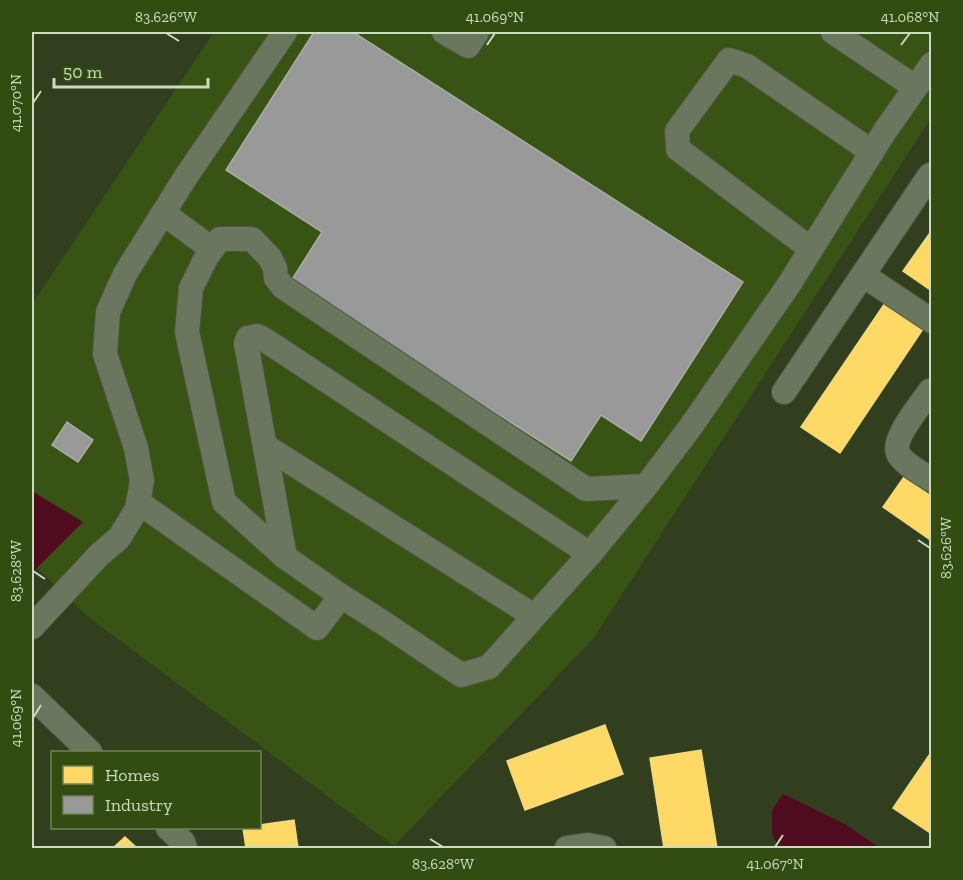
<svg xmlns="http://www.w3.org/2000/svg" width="963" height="880" font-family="'Zilla Slab',serif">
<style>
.built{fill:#385314}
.water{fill:#4f0c1e}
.homes{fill:#ffd966;stroke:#efda80;stroke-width:1.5}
.industry{fill:#999;stroke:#a8ada4;stroke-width:1.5}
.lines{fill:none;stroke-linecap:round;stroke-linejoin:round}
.minor-casing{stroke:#4d5840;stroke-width:26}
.minor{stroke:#6a765e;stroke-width:24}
.ticks{fill:none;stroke:#cbdbbd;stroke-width:2}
.neatline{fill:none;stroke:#cbdbbd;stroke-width:2}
.ticks-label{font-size:15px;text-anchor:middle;fill:#cbdbbd}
</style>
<rect width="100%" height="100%" fill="#313f1f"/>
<path class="built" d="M214,32H931V118L593,639L394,846L87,616L32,563V304Z"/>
<g class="water">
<path d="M32,491L83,522L32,573Z"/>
<path d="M783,794L845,824L880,848H779L772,834V810Z"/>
</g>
<g class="homes">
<path d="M932,230V291L903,271Z"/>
<path d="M885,303L923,329L840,453L801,427Z"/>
<path d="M904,477L932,497V541L883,507Z"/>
<path d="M605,725L623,774L525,810L507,761Z"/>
<path d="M701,750L717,848H664L650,758Z"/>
<path d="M932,751V834L893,808Z"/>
<path d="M294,820L298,848H246L243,828H260V825Z"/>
<path d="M125,837L137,848H113Z"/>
</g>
<g class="industry">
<path d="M314,32H353L743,282L641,441L601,415L571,461L291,281L322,232L226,170Z"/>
<path d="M67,422L93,440L78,462L52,445Z"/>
</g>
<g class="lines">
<g class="minor-casing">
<g id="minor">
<path d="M444,32L468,46L477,32"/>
<path d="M833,32L915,87"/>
<path d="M163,213L212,249"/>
<path d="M811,249L678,149L677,131L729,60L747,66L872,152"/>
<path d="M863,275L932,321"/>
<path d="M932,391H930C922,403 892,438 898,453C902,463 923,474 932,480"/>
<path d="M784,392L930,175"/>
<path d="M265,446L534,616"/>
<path d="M646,486L586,489L283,287L276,278L275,268L270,258L252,239H220L207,256L191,288L187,332L224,502L285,557L341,596L382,622L461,675L489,667L590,554L646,486L692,425L790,283L885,131L932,64"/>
<path d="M138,502L317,628L341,596"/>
<path d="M285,557L246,343L248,338L257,336L265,340L590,554"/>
<path d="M32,627L99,555L119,538L137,509L142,481L136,448L105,354L108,312L125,274L185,178L285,32"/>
<path d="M32,696L90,752"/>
<path d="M168,828L183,842L185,848"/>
<path d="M567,848L587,845L604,848"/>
</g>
</g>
<use href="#minor" class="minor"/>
</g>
<path class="ticks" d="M166,33L179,41M487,45L495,33M901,45L910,33M33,103L41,91M918,540L930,548M33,571L45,579M33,718L41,705M430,839L443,847M775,847L783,835"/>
<rect width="963" height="880" fill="none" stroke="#334c12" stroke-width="66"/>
<rect x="51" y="751" width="210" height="78" fill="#334c12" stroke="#708556" stroke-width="1.5"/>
<rect x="63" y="766" width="30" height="18" fill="#ffd966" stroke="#708556" stroke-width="1.5"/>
<text x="105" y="781" font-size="18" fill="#cbdbbd">Homes</text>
<rect x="63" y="796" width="30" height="18" fill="#999999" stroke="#708556" stroke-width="1.5"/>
<text x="105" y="811" font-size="18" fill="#cbdbbd">Industry</text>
<path d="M54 78v9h154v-9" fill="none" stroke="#cbdbbd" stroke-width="3"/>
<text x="63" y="78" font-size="18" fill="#cbdbbd" stroke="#334c12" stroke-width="4.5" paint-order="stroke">50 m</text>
<rect x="33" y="33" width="897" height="814" class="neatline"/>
<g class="ticks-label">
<text x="166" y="22">83.626°W</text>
<text x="495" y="22">41.069°N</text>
<text x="910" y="22">41.068°N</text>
<text transform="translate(16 103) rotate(-90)" y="5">41.070°N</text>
<text transform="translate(946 548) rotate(-90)" y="5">83.626°W</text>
<text transform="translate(16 571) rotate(-90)" y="5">83.628°W</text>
<text transform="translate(16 718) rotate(-90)" y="5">41.069°N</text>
<text x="443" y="869">83.628°W</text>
<text x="775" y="869">41.067°N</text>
</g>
</svg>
